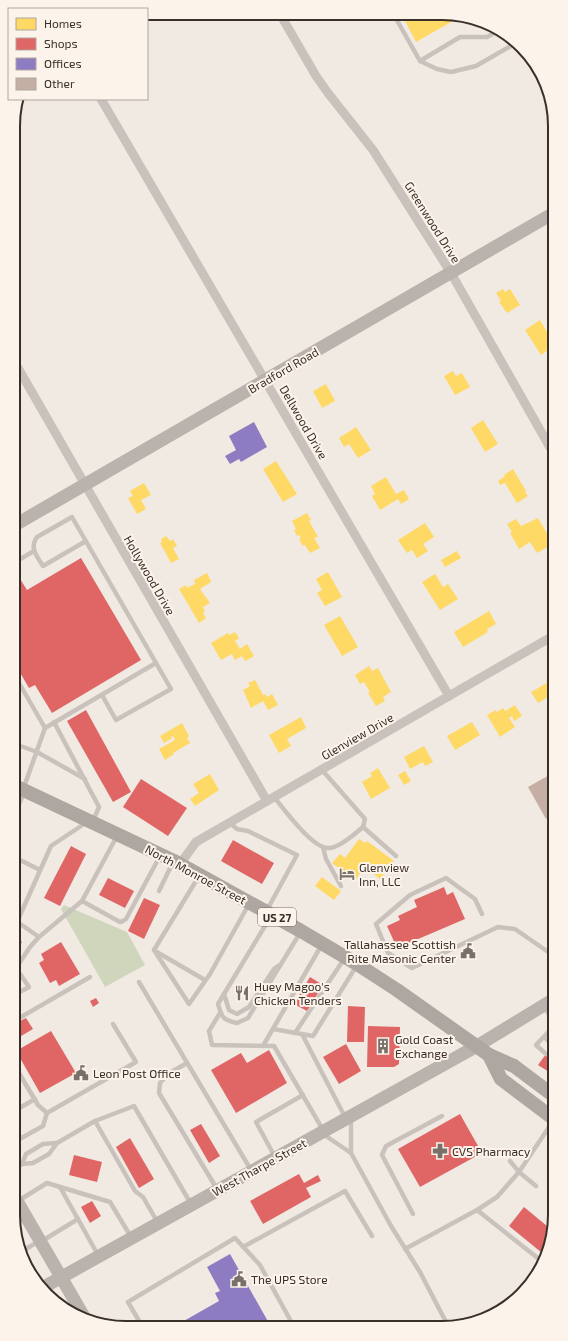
<svg xmlns="http://www.w3.org/2000/svg" width="568" height="1341" font-family="'Exo 2',sans-serif">
<style>
.green{fill:#d0d6bc}
.homes{fill:#ffd966}
.shops{fill:#e06666}
.offices{fill:#8e7cc3}
.building{fill:#c5aea3}
.lines{fill:none;stroke-linecap:round;stroke-linejoin:round}
.lane{stroke:#c9c2bc;stroke-width:4.5}
.street{stroke:#c9c2bc;stroke-width:9}
.secondary{stroke:#bab2ac;stroke-width:13}
.primary{stroke:#aea7a1;stroke-width:14}
.labels{text-anchor:middle;dominant-baseline:central;stroke-width:4;stroke-linejoin:round;paint-order:stroke}
.shield{fill:#fcf4eb;stroke:#756a63;stroke-width:1}
.shield-label{font-size:11px;font-weight:bold;fill:#3b2f29}
.street-label{font-size:12px;fill:#3b2f29;stroke:#fcf4eb}
.poi-label{font-size:12px;fill:#3b2f29;stroke:#fcf4eb;text-anchor:start}
.rim{fill:none;stroke:#3b2f29;stroke-width:2}
</style>
<rect width="100%" height="100%" fill="#f0eae3"/>
<path class="green" d="M64,905L127,932L145,965L105,987L61,909Z"/>
<g class="homes">
<path d="M411,15H459L460,17L416,42L404,19Z"/>
<path d="M503,289L505,292L510,289L520,305L507,313L499,302L501,301L496,293Z"/>
<path d="M540,320L552,340V347L541,355L525,330Z"/>
<path d="M453,371L456,376L462,373L470,387L455,395L444,376Z"/>
<path d="M326,384L335,401L322,408L313,391Z"/>
<path d="M483,420L498,444L485,452L471,428Z"/>
<path d="M356,427L371,450L358,458L349,444L344,447L339,438Z"/>
<path d="M276,461L297,494L283,502L263,469Z"/>
<path d="M513,469L526,491L525,492L528,496L517,503L505,483L500,485L498,481L505,476L504,475Z"/>
<path d="M386,477L396,494L404,490L409,499L401,504L398,499L380,510L372,496L375,494L371,486Z"/>
<path d="M144,483L151,495L141,500L146,509L137,514L128,498L133,496L130,491Z"/>
<path d="M307,513L311,520L309,521L318,537L314,538L320,548L310,553L305,545L303,546L299,539L301,538L299,535L297,536L294,530L296,529L292,521Z"/>
<path d="M538,518L553,544L537,553L530,542L519,549L510,533L512,532L507,524L516,519L521,526Z"/>
<path d="M425,523L434,537L423,544L428,551L417,558L412,550L407,553L398,540Z"/>
<path d="M166,536L170,541L173,539L177,546L173,548L179,559L171,563L160,543L162,542L161,539Z"/>
<path d="M457,551L461,558L445,567L441,560Z"/>
<path d="M328,572L342,597L325,606L317,593L322,590L316,579Z"/>
<path d="M207,573L211,581V582L200,589L210,603L203,607L205,612L203,613L206,618L199,623L179,589L186,585L187,588L195,584L194,580Z"/>
<path d="M435,574L443,587L448,584L458,599L440,610L422,582Z"/>
<path d="M489,611L496,624L487,629L488,632L463,647L454,632Z"/>
<path d="M340,616L358,647L342,656L324,625Z"/>
<path d="M235,632L239,638L235,641L240,649L247,644L254,656L245,661L242,656L235,660L232,654L221,660L211,643L228,633L229,635Z"/>
<path d="M369,666L372,671L378,668L391,692L383,697L385,701L376,706L368,693L370,692L364,682L360,684L355,675Z"/>
<path d="M553,676V694L538,703L531,692L547,683L546,681Z"/>
<path d="M255,680L263,695L265,694L267,697L272,694L278,705L268,710L263,701L251,708L243,690L250,686L248,683Z"/>
<path d="M515,705L522,716L514,721L512,716L509,718L515,727L500,737L487,715L496,710L497,712L503,708L505,711Z"/>
<path d="M301,717L306,728L287,739L291,746L279,753L269,735Z"/>
<path d="M472,722L480,735L455,750L447,736Z"/>
<path d="M182,723L189,736L187,738L190,743L173,753L174,754L165,760L159,749L175,740L173,736H171L172,738L164,743L160,736Z"/>
<path d="M424,746L433,762L425,766L423,762L410,769L404,757Z"/>
<path d="M378,768L390,788L371,799L362,782L372,776L370,773Z"/>
<path d="M405,771L411,781L404,785L398,775Z"/>
<path d="M210,774L219,790L195,806L190,799L199,793L193,784Z"/>
<path d="M359,839L365,843L367,841L394,861L380,879L371,872L374,868L368,863L355,880L332,863L340,854L345,858Z"/>
<path d="M322,877L341,891L334,900L315,886Z"/>
</g>
<g class="shops">
<path d="M81,558L141,660L52,713L35,685L29,688L15,664V575L17,574L27,590Z"/>
<path d="M86,710L131,792L113,802L67,721Z"/>
<path d="M141,779L187,808L168,836L123,807Z"/>
<path d="M233,840L274,863L262,884L221,861Z"/>
<path d="M71,846L86,854L60,906L44,898Z"/>
<path d="M108,878L134,891L125,908L99,895Z"/>
<path d="M444,887L447,895L453,892L465,919L397,948L387,926L400,920L398,916L417,907L414,900Z"/>
<path d="M144,898L160,905L144,939L128,931Z"/>
<path d="M16,938L22,942L16,952Z"/>
<path d="M61,942L80,974L59,986L56,980L50,983L39,963L44,960L41,954Z"/>
<path d="M310,977L323,985L307,1011L294,1004Z"/>
<path d="M96,998L99,1003L93,1007L90,1001Z"/>
<path d="M348,1006L365,1007L364,1042H347Z"/>
<path d="M26,1018L33,1029L16,1039V1023Z"/>
<path d="M368,1026L400,1027L399,1064L394,1067H367Z"/>
<path d="M51,1031L76,1073L40,1093L16,1051Z"/>
<path d="M554,1043V1064L549,1072L538,1065Z"/>
<path d="M346,1044L361,1071L339,1084L323,1057Z"/>
<path d="M269,1050L287,1083L236,1113L211,1070L241,1053L247,1063Z"/>
<path d="M460,1114L482,1153L420,1187L398,1149Z"/>
<path d="M201,1124L220,1156L209,1163L190,1130Z"/>
<path d="M130,1138L154,1179L139,1188L116,1147Z"/>
<path d="M74,1155L102,1162L97,1182L69,1175Z"/>
<path d="M299,1174L304,1183L318,1175L321,1181L306,1188L311,1197L263,1224L250,1201Z"/>
<path d="M92,1201L101,1216L90,1223L81,1207Z"/>
<path d="M524,1207L553,1231L547,1257L509,1226Z"/>
</g>
<g class="offices">
<path d="M254,422L267,447L241,462L239,459L230,464L225,456L236,450L229,436Z"/>
<path d="M230,1254L270,1325L175,1326L219,1301L215,1293L220,1291L207,1267Z"/>
</g>
<path class="building" d="M553,773V815L546,819L528,787Z"/>
<g class="lines">
<g class="lane">
<path d="M394,15L420,61L437,69L451,72L476,66L516,43"/>
<path d="M420,61L460,37H487L496,32"/>
<path d="M86,541L43,566C37,556 29,548 37,537L72,517C105,574 138,631 171,689L116,720L102,695"/>
<path d="M15,562L34,551"/>
<path d="M15,676L45,728"/>
<path d="M54,722L99,807L93,821"/>
<path d="M15,744L37,752L85,779"/>
<path d="M322,770L365,819L363,827"/>
<path d="M24,787L45,728L156,663"/>
<path d="M274,797C284,809 312,848 328,848C338,849 355,834 363,827L396,856"/>
<path d="M230,823L237,829L248,831L297,855L267,910"/>
<path d="M117,836L82,901L120,922L123,921L126,919L160,856"/>
<path d="M323,847L326,859L341,886"/>
<path d="M16,858L40,870"/>
<path d="M159,891L173,862"/>
<path d="M482,914L475,899L446,878L410,895L376,924L388,953L412,968L498,927L515,929L554,956"/>
<path d="M271,916L218,1004C222,1018 223,1020 237,1023L248,1018L300,933"/>
<path d="M16,921L39,937"/>
<path d="M17,922L51,846L87,822"/>
<path d="M154,950L189,1004L210,974L249,904"/>
<path d="M154,950L199,876"/>
<path d="M155,951L205,980"/>
<path d="M16,968L30,947L39,937L82,901"/>
<path d="M139,982L251,1170"/>
<path d="M16,994L29,987L16,968"/>
<path d="M224,994L229,1010L237,1014L249,1007L274,969L278,966"/>
<path d="M544,1007L554,1022"/>
<path d="M220,1013L209,1031L212,1045L274,1046L323,1130"/>
<path d="M16,1020L90,977"/>
<path d="M273,1029L313,1036L357,965"/>
<path d="M295,1033L344,959"/>
<path d="M302,1034L345,1117"/>
<path d="M544,1037L553,1045"/>
<path d="M263,1046L321,946"/>
<path d="M546,1054L536,1045L554,1026"/>
<path d="M187,1063L168,1074L160,1083L159,1093L217,1189"/>
<path d="M16,1068L38,1105L47,1113"/>
<path d="M549,1090L554,1083"/>
<path d="M16,1110L35,1099"/>
<path d="M351,1119V1153"/>
<path d="M95,1121L135,1191L143,1197L158,1223"/>
<path d="M323,1134L351,1153L391,1226L420,1272L447,1324"/>
<path d="M16,1141L43,1126L47,1113L136,1062L113,1024"/>
<path d="M275,1157L256,1122L303,1095"/>
<path d="M510,1161L519,1172L536,1186"/>
<path d="M22,1164L26,1154L43,1144L57,1143"/>
<path d="M17,1167L22,1164L33,1163L49,1154L57,1143L95,1121L134,1106L191,1204"/>
<path d="M60,1187L98,1255"/>
<path d="M18,1201L47,1183L110,1202L131,1237"/>
<path d="M477,1210L544,1263"/>
<path d="M413,1214L382,1155L386,1146L442,1116"/>
<path d="M42,1241L78,1219"/>
<path d="M243,1247L345,1191L372,1236"/>
<path d="M405,1249L477,1210L497,1197L519,1172L553,1121"/>
<path d="M21,1252L39,1241"/>
<path d="M142,1326L128,1302L235,1238L260,1265L293,1325"/>
</g>
<g class="street">
<path d="M280,14L316,76L328,93L373,150L451,273L552,451"/>
<path d="M101,99L449,696"/>
<path d="M14,361L267,801"/>
<path d="M15,808L23,789"/>
<path d="M180,864L196,842L553,636"/>
</g>
<g class="secondary">
<path d="M15,525L552,214"/>
<path d="M17,1201L83,1315"/>
<path d="M42,1288L477,1046L554,999"/>
</g>
<g class="primary">
<path d="M15,786L174,861L301,931L357,964L397,990L489,1055L514,1066L554,1096"/>
<path d="M489,1055L501,1079L554,1119"/>
</g>
</g>
<defs>
<g id="hotel-bare" transform="scale(1.2)"><path d="M-6-4.5h1.5V1H6V5H4.5V3h-9V5H-6ZM-4 0a1.8 1.8 0 1 1 3.6 0ZM.5 0V-2.5h3Q6-2.5 6 0Z" fill="#7a706a" stroke="#fcf4eb" stroke-width="2.5" paint-order="stroke"/></g>
<g id="civic-bare" transform="scale(1.2)"><path d="M-.6-6.5H3V-4.5H.6V-3L4-1V1h2V6H-6V1h2V-1L-.6-3ZM-1.2 2.5V6h2.4V2.5Z" fill="#7a706a" stroke="#fcf4eb" stroke-width="2.5" paint-order="stroke"/></g>
<g id="restaurant-bare" transform="scale(1.2)"><path d="M-5-6h1v4h1v-4h1v4h1v-4h1v5L-1.5 .5V6h-2V.5L-5-1ZM5-6V6H3V1.5H1.5Q1.5-4 5-6Z" fill="#7a706a" stroke="#fcf4eb" stroke-width="2.5" paint-order="stroke"/></g>
<g id="building-bare" transform="scale(1.2)"><path d="M-4-6H4V6H1V3H-1V6H-4ZM-2.5-4.3h1.7v1.8h-1.7ZM.8-4.3h1.7v1.8H.8ZM-2.5-1h1.7V.8h-1.7ZM.8-1h1.7V.8H.8Z" fill="#7a706a" stroke="#fcf4eb" stroke-width="2.5" paint-order="stroke"/></g>
<g id="pharmacy-bare" transform="scale(1.2)"><path d="M-2-6h4v4h4v4h-4v4h-4v-4h-4v-4h4Z" fill="#7a706a" stroke="#fcf4eb" stroke-width="2.5" paint-order="stroke"/></g>
</defs>
<g fill-rule="evenodd">
<use href="#hotel-bare" x="347" y="874"/>
<use href="#civic-bare" x="468" y="951"/>
<use href="#restaurant-bare" x="242" y="993"/>
<use href="#building-bare" x="383" y="1046"/>
<use href="#civic-bare" x="81" y="1073"/>
<use href="#pharmacy-bare" x="440" y="1151"/>
<use href="#civic-bare" x="239" y="1279"/>
</g>
<g class="labels">
<rect class="shield" x="258" y="908" width="38" height="18" rx="3"/>
<g class="shield-label">
<text x="277" y="917">US 27</text>
</g>
<g class="street-label">
<text transform="translate(433 222) rotate(58)">Greenwood Drive</text>
<text transform="translate(283 370) rotate(-30)">Bradford Road</text>
<text transform="translate(304 422) rotate(60)">Dellwood Drive</text>
<text transform="translate(150 575) rotate(60)">Hollywood Drive</text>
<text transform="translate(357 736) rotate(-30)">Glenview Drive</text>
<text transform="translate(196 874) rotate(28)">North Monroe Street</text>
<text transform="translate(259 1167) rotate(-29)">West Tharpe Street</text>
</g>
<g class="poi-label">
<text x="359" y="867">Glenview<tspan x="359" dy="14">Inn, LLC</tspan></text>
<text x="456" y="944" text-anchor="end">Tallahassee Scottish<tspan x="456" dy="14">Rite Masonic Center</tspan></text>
<text x="254" y="986">Huey Magoo's<tspan x="254" dy="14">Chicken Tenders</tspan></text>
<text x="395" y="1039">Gold Coast<tspan x="395" dy="14">Exchange</tspan></text>
<text x="93" y="1073">Leon Post Office</text>
<text x="452" y="1151">CVS Pharmacy</text>
<text x="251" y="1279">The UPS Store</text>
</g>
</g>
<path d="M0 0H568V1341H0ZM126 20H442A106 106 0 0 1 548 126V1215A106 106 0 0 1 442 1321H126A106 106 0 0 1 20 1215V126A106 106 0 0 1 126 20Z" fill="#fcf4eb" fill-rule="evenodd"/>
<path class="rim" d="M126 20H442A106 106 0 0 1 548 126V1215A106 106 0 0 1 442 1321H126A106 106 0 0 1 20 1215V126A106 106 0 0 1 126 20Z"/>
<rect x="8" y="8" width="140" height="92" fill="#fcf4eb" stroke="#afa59d"/>
<rect x="16" y="18" width="20" height="12" fill="#ffd966" stroke="#afa59d"/>
<text x="44" y="28" font-size="12" fill="#3b2f29">Homes</text>
<rect x="16" y="38" width="20" height="12" fill="#e06666" stroke="#afa59d"/>
<text x="44" y="48" font-size="12" fill="#3b2f29">Shops</text>
<rect x="16" y="58" width="20" height="12" fill="#8e7cc3" stroke="#afa59d"/>
<text x="44" y="68" font-size="12" fill="#3b2f29">Offices</text>
<rect x="16" y="78" width="20" height="12" fill="#c5aea3" stroke="#afa59d"/>
<text x="44" y="88" font-size="12" fill="#3b2f29">Other</text>
</svg>
